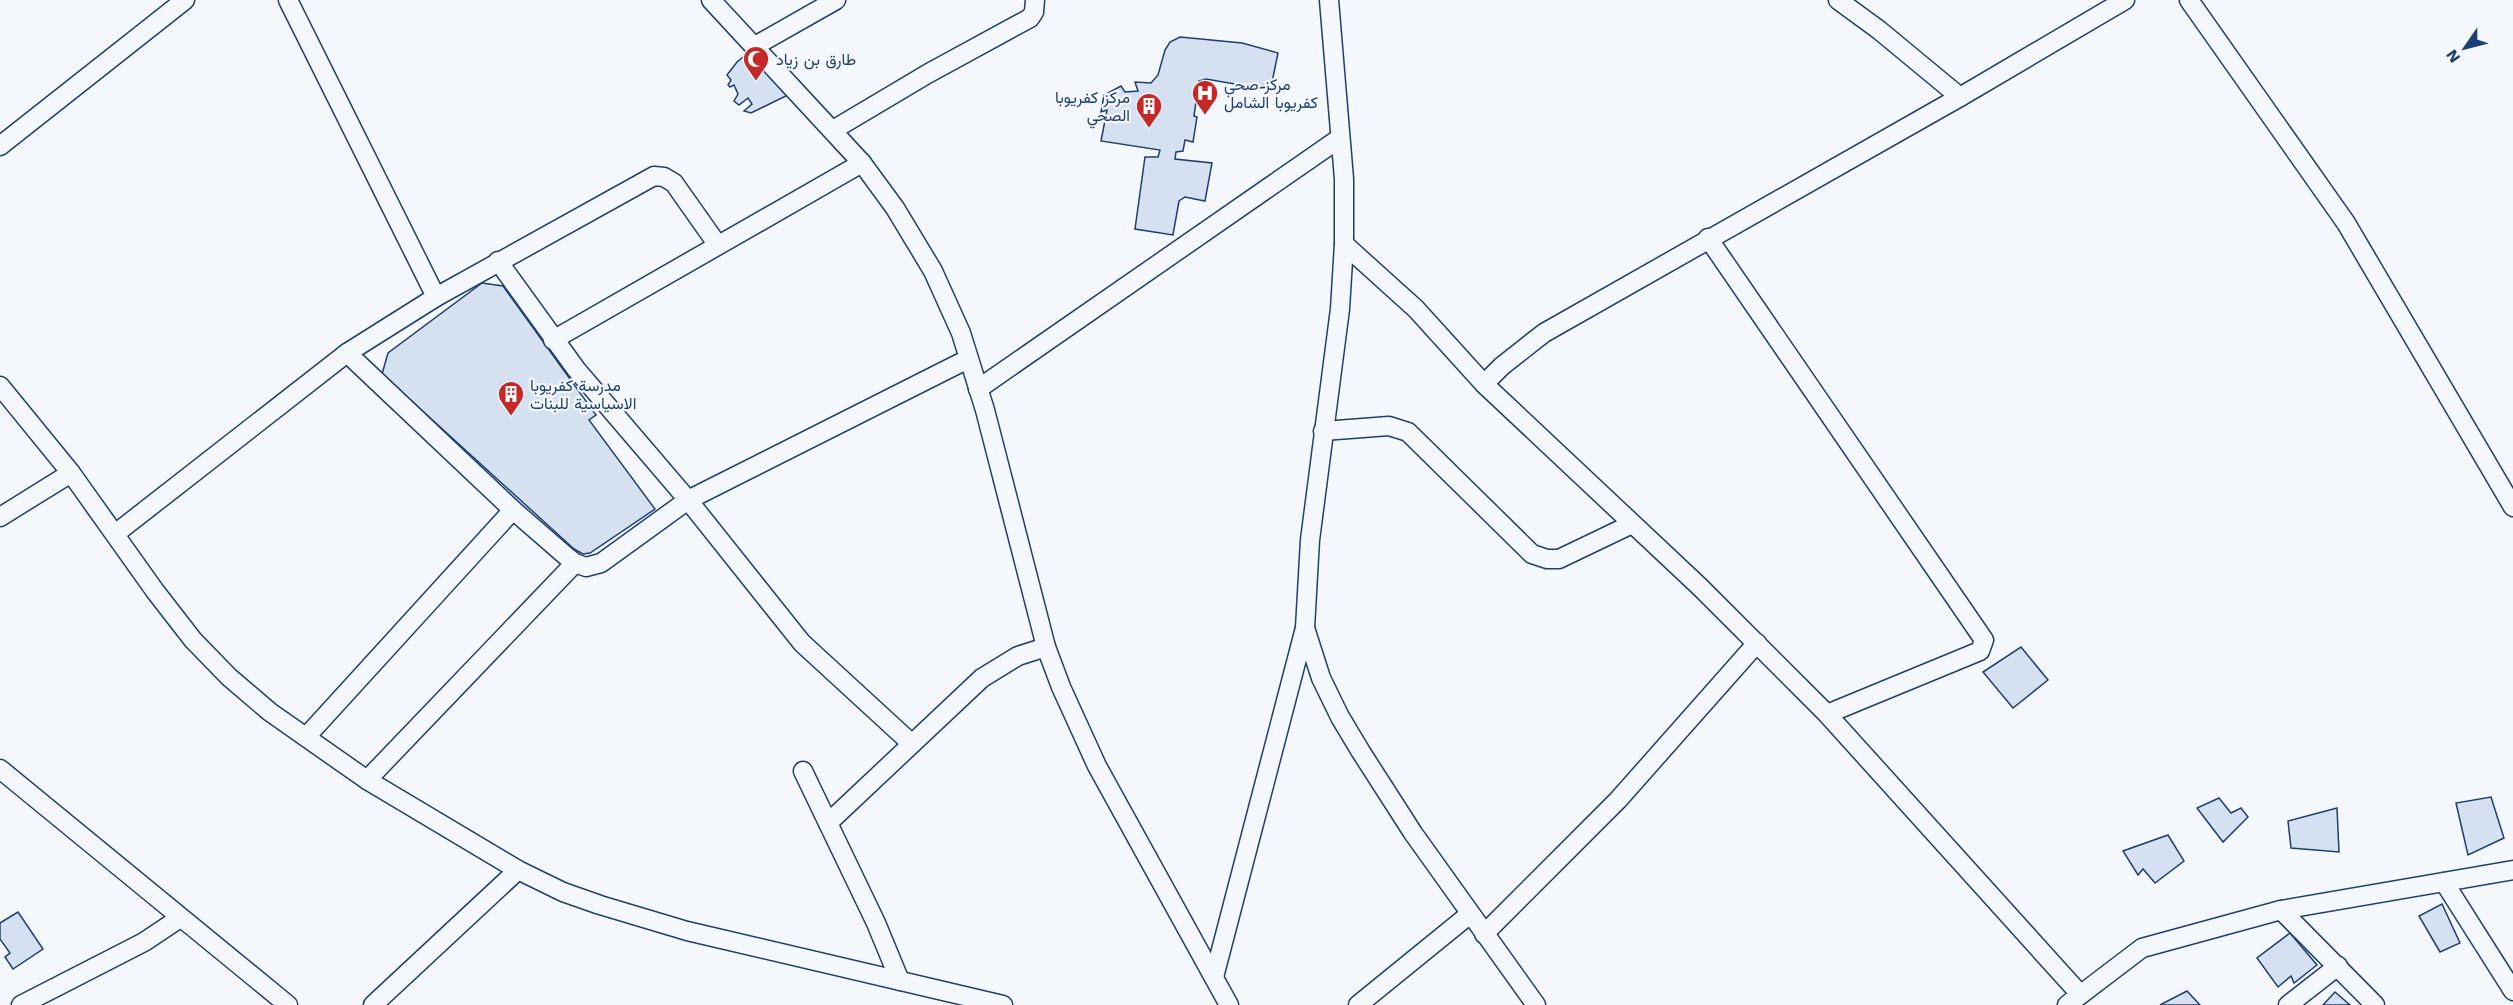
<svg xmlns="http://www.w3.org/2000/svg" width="2513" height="1005" font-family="'Work Sans',Vazirmatn,sans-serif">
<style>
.building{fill:#d5e0f0;stroke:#1d3f73;stroke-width:1.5}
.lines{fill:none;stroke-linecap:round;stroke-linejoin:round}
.street-casing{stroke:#1d3f73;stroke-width:21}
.street{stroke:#f4f7fb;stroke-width:18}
.labels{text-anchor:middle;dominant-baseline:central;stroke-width:4.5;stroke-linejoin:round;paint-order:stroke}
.poi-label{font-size:16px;fill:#1d3f73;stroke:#f4f7fb;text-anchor:start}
</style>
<rect width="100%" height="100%" fill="#f4f7fb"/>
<g class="building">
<path d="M1180,37L1242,43L1278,53L1271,87L1258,88L1206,79L1199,81L1194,116L1197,117L1193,142L1185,140L1183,151L1176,152L1175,159L1212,163L1205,201L1185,197L1179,201L1173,235L1135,229L1145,157H1158L1160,150L1101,141L1107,110L1101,112L1104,95L1121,86L1125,92L1138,91L1135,82L1151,83L1158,75L1165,50L1170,42Z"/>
<path d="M748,53L768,69L790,94L751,113L744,111L752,104L748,98L739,105L734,101L738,94L734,85L730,87L728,85L731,80L727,75L737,62Z"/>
<path d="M482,283L503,286L596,415L589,420L655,509L590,553L583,554L574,549L382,374L388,353Z"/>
<path d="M2021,647L2048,680L2013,708L1983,672Z"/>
<path d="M2491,797L2504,838L2468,855L2456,803Z"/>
<path d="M2219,798L2231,813L2241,808L2248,817L2223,842L2197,808Z"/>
<path d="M2337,808L2339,852L2291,848L2288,821Z"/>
<path d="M2168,835L2184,861L2155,883L2143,869L2138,875L2123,851Z"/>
<path d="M2442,904L2460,943L2440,952L2419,916Z"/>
<path d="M18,912L43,949L13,969L5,957L10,953L0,939V923Z"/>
<path d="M2290,933L2317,965L2294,983L2291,976L2278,987L2257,958Z"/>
<path d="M2187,991L2200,1005H2160Z"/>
<path d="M2335,992L2350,1005H2323Z"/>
</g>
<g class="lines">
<g class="street-casing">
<g id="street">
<path d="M288,0L436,297"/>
<path d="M711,0L862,163L895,208L933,271L961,333L985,410L1046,647L1061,687L1097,766L1229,1005"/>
<path d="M1838,0L1879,30L1960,97"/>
<path d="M2189,0L2346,223L2513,507"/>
<path d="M755,46L836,0"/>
<path d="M833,130L929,73L1030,18L1034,12L1035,0"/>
<path d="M0,146L185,0"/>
<path d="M1708,238L1984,640L1980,651L1827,714"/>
<path d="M1344,244L1416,309L1484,384L1700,587L1827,714L2079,993"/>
<path d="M498,261L576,369L688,500L802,643L912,744"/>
<path d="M553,340L862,163"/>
<path d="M347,353L513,510L566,556L575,563L586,567L601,563L688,500L968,359"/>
<path d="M1484,384L1502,366L1544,333L1960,97L2125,0"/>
<path d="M0,386L71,473L155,591L193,640L229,677L270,712L367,780L518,870L563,892L600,905L687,931L1003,1005"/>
<path d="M978,389L1340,138"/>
<path d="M1323,431L1389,426L1408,432L1532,554L1547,559H1559L1632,524"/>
<path d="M0,517L71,473"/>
<path d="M115,534L347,353L436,297L654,176L664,177L674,183L717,244"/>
<path d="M1305,628L1321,678L1340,717L1361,752L1413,833L1536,1005"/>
<path d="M306,737L513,510"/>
<path d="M0,769L288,1005"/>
<path d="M803,771L876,923L900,981"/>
<path d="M367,780L575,563"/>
<path d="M828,823L982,678L1018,656L1046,647"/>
<path d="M2444,882L2513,991"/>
<path d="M2281,910L2375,1005"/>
<path d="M1484,934L1618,800L1757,643"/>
<path d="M1214,977L1305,628L1310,540L1340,309L1344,244V179L1329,0"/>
<path d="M21,1005L144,942L180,918"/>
<path d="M373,1005L518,870"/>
<path d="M1358,1005L1470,914"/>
<path d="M2067,1005L2142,948L2281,910L2513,870"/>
<path d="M2288,1005L2338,966"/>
</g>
</g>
<use href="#street" class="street"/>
</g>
<defs>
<g id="mosque-pin" transform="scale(1.35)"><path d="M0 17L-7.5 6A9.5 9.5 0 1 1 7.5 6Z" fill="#c62828" stroke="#f4f7fb"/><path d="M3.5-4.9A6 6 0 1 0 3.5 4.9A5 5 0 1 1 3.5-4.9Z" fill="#fff"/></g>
<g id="hospital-pin" transform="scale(1.35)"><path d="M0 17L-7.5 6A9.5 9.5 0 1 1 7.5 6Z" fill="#c62828" stroke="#f4f7fb"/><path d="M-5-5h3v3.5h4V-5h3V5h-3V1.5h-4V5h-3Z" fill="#fff"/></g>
<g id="building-pin" transform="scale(1.35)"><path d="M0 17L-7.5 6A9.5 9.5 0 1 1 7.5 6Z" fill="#c62828" stroke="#f4f7fb"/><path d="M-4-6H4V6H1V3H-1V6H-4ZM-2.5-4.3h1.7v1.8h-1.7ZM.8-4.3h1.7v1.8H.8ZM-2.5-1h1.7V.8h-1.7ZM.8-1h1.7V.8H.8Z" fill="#fff"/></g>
</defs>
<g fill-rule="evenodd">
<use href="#mosque-pin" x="756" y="59"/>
<use href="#hospital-pin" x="1205" y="93"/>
<use href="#building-pin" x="1149" y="106"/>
<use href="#building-pin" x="511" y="394"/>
</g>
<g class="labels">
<g class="poi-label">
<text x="776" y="59">طارق بن زياد</text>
<text x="1224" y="84">مركز صحي<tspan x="1224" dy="18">كفريوبا الشامل</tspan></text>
<text x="1130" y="97" text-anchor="end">مركز كفريوبا<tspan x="1130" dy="18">الصحي</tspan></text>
<text x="530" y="385">مدرسة كفريوبا<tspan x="530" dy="18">الاسياسية للبنات</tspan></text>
</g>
</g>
<g transform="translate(2465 48) rotate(235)" stroke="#f4f7fb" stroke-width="4.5" paint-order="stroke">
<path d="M0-4.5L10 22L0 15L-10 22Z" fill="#1d3f73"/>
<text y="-9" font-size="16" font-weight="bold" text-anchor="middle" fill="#1d3f73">N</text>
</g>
</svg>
